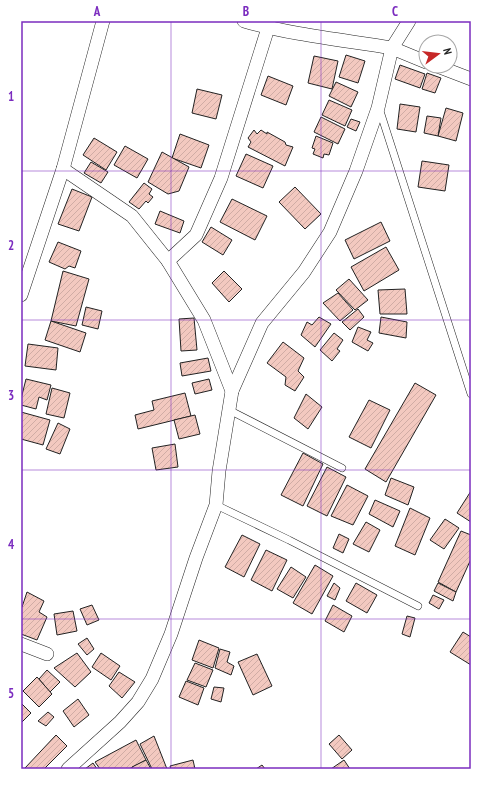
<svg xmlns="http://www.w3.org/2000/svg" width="492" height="790" font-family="'PT Sans Narrow',sans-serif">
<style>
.building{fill:url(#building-hatch);stroke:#222}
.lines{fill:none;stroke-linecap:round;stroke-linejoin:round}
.service-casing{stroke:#222;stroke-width:8}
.minor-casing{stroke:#222;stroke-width:14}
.service{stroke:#fff;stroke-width:7}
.minor{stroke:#fff;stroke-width:13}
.grid{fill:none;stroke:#7b2cbf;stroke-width:1;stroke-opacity:0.55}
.neatline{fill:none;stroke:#7b2cbf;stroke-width:1.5}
.grid-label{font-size:13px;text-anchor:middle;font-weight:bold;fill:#7b2cbf}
</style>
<defs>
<pattern id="building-hatch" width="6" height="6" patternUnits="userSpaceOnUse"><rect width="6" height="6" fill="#f3c9c0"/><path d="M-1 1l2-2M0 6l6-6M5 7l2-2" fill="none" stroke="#d0aca5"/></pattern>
</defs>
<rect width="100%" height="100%" fill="#fff"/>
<g class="building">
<path d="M346,55L365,61L358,83L339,77Z"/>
<path d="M314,56L338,61L332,89L308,83Z"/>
<path d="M400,65L425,74L420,88L395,79Z"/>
<path d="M427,73L441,78L435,93L422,89Z"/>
<path d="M268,76L293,86L286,105L261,95Z"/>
<path d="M336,82L358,92L351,107L329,96Z"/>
<path d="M197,89L222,95L216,119L192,113Z"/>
<path d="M329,100L352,110L345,126L322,115Z"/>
<path d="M400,104L420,107L416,132L397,129Z"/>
<path d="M446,108L463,113L456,141L438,136Z"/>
<path d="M427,116L441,118L438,136L424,133Z"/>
<path d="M321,117L345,129L338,144L314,132Z"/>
<path d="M351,119L360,122L356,131L347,127Z"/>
<path d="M254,130L257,134L261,130L267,134V132L285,142L286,145L293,147L285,166L248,147L251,142L248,138Z"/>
<path d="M180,134L209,145L201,168L172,158Z"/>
<path d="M316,136L333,143L329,155L324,154L323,158L313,154L315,149L312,148Z"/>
<path d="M94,138L117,152L106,170L83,155Z"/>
<path d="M125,146L148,159L137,178L114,165Z"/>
<path d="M162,152L189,167L179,191L168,194L148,182Z"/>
<path d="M246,154L273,166L263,188L236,176Z"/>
<path d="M422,161L449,165L445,191L418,187Z"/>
<path d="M91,162L108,172L101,183L84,173Z"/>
<path d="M144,183L152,189L149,194L153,197L148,203L146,201L139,209L129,202Z"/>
<path d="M295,187L321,214L305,229L279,202Z"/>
<path d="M72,189L92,197L79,231L58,224Z"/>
<path d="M232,199L267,216L255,240L220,222Z"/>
<path d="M160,211L184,221L180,233L155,224Z"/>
<path d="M381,222L390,241L354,259L345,240Z"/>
<path d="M211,227L232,240L223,255L202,242Z"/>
<path d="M58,242L81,251L75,268L69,266L65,269L49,262Z"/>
<path d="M386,247L399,270L364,291L351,267Z"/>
<path d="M63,271L89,279L76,326L51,321Z"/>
<path d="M224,271L242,289L229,302L212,283Z"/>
<path d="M349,279L368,300L355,310L336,290Z"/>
<path d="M405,289L407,314H380L378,290Z"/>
<path d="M338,293L353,310L340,321L323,303Z"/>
<path d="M86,307L102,311L98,329L82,325Z"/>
<path d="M358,309L364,317L350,330L342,322Z"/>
<path d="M319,317L331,324L315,347L301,335L307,322L312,325Z"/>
<path d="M381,317L407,322L406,338L379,333Z"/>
<path d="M194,318L197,350L181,351L179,319Z"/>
<path d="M51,321L86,333L80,352L45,340Z"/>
<path d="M358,327L371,332L367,340L373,343L368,351L352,342Z"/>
<path d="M334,333L343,340L337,349L340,351L332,361L320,350Z"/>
<path d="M283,342L304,358L298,371L304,377L295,391L285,385L286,377L267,363Z"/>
<path d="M28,344L58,348L56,370L25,366Z"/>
<path d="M208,358L211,371L182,376L180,363Z"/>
<path d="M26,379L51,385L47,400L39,397L36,409L21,405V399Z"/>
<path d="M209,379L212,390L195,394L192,383Z"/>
<path d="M415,383L436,395L386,482L365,469Z"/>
<path d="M52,388L70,393L64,418L46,414Z"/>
<path d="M185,393L191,416L138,429L135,415L154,410L152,401Z"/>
<path d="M306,394L322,407L308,429L294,418Z"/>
<path d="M369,400L390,410L371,448L349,437Z"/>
<path d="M21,412L50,420L43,445L21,439Z"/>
<path d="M195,415L200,434L179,439L174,420Z"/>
<path d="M58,423L70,429L60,454L46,449Z"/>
<path d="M175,444L178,467L156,470L152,448Z"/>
<path d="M303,453L323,464L303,506L281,495Z"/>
<path d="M327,467L346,477L327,516L307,506Z"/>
<path d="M391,478L414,487L408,505L385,495Z"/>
<path d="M347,485L368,496L353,525L331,516Z"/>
<path d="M471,491V522L457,513Z"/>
<path d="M375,500L400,511L393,527L369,514Z"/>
<path d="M410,508L430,518L415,555L395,546Z"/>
<path d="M445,519L459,528L444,549L430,540Z"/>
<path d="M366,522L380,530L369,552L353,544Z"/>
<path d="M461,531L471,535V559L456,592L438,582Z"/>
<path d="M339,534L349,539L343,553L333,548Z"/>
<path d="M242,535L260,544L244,577L225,567Z"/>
<path d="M266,550L287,560L272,591L251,580Z"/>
<path d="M315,565L333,576L312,614L293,603Z"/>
<path d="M291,567L306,577L293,598L277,589Z"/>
<path d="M334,583L340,588L335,600L327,596Z"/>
<path d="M356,583L377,595L367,613L346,601Z"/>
<path d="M438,583L456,592L453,601L434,591Z"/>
<path d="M27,592L44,601L39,612L47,617L37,640L21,634V606L22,607Z"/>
<path d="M433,595L444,600L439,609L429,603Z"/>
<path d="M92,605L99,620L87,625L80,609Z"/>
<path d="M333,605L352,616L344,632L325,621Z"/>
<path d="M73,611L77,631L57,635L54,614Z"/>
<path d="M407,616L415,618L410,637L402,634Z"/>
<path d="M463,632L471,637V665L450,652Z"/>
<path d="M87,638L94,649L87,655L78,644Z"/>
<path d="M199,640L219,648L213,668L192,660Z"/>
<path d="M220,649L230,652L227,662L234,666L231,675L215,668Z"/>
<path d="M77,653L91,672L75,687L54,668Z"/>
<path d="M101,653L120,666L111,680L92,667Z"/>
<path d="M257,654L272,686L253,695L238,662Z"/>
<path d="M195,663L213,670L206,687L187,680Z"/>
<path d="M47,670L60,682L50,692L39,679Z"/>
<path d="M119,672L135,682L122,698L109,686Z"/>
<path d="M37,677L52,694L39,707L23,691Z"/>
<path d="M186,681L204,688L198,705L179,697Z"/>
<path d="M214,687L224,688L221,702L211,699Z"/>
<path d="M78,699L89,715L74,727L63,711Z"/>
<path d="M21,703L31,713L21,723Z"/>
<path d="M48,712L54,717L46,726L38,721Z"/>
<path d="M56,735L67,746L44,769H27L25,768Z"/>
<path d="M339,735L352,750L342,759L329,744Z"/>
<path d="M154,736L167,769H152L140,744Z"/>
<path d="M136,740L146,760L129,769H100L95,762Z"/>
<path d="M146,760L151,769H133L132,767Z"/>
<path d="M193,760L195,769H171L170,766Z"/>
<path d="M344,760L350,769H331Z"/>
<path d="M93,763L97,769H85Z"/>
<path d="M262,765L265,769H256Z"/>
</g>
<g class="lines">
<g class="service-casing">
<g id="service">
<path d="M379,108L471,394"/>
<path d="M229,410L342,468"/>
<path d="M216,505L289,540L418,606"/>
</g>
</g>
<g class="minor-casing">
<g id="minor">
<path d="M244,21C292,35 343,40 392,48L409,21"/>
<path d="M437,66L471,79"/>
<path d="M63,169L132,216L168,261L204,320L232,391"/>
<path d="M168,261L196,235L221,178L268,28"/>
<path d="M21,295L63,169L103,21"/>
<path d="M21,644L47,654"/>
<path d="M68,769L120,722L138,702L152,679L171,634L196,558L216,505L219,471L232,391L262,323L304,272L330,232L356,171L378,108L392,48L426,62"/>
</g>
</g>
<use href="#service" class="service"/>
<use href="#minor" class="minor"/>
</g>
<path class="grid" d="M171,21V769M321,21V769M21,171H471M21,320H471M21,470H471M21,619H471"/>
<rect width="492" height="790" fill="none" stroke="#ffffff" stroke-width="44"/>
<g transform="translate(438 54) rotate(75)"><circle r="19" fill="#ffffff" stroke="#a7a7a7"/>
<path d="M0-3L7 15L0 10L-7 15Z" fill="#c62828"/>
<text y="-6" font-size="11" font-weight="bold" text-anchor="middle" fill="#222222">N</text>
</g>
<rect x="22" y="22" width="448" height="746" class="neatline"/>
<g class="grid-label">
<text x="97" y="16">A</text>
<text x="246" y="16">B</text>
<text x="395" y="16">C</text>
<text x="11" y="101">1</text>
<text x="11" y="250">2</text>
<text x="11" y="400">3</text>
<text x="11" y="549">4</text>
<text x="11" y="698">5</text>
</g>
</svg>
